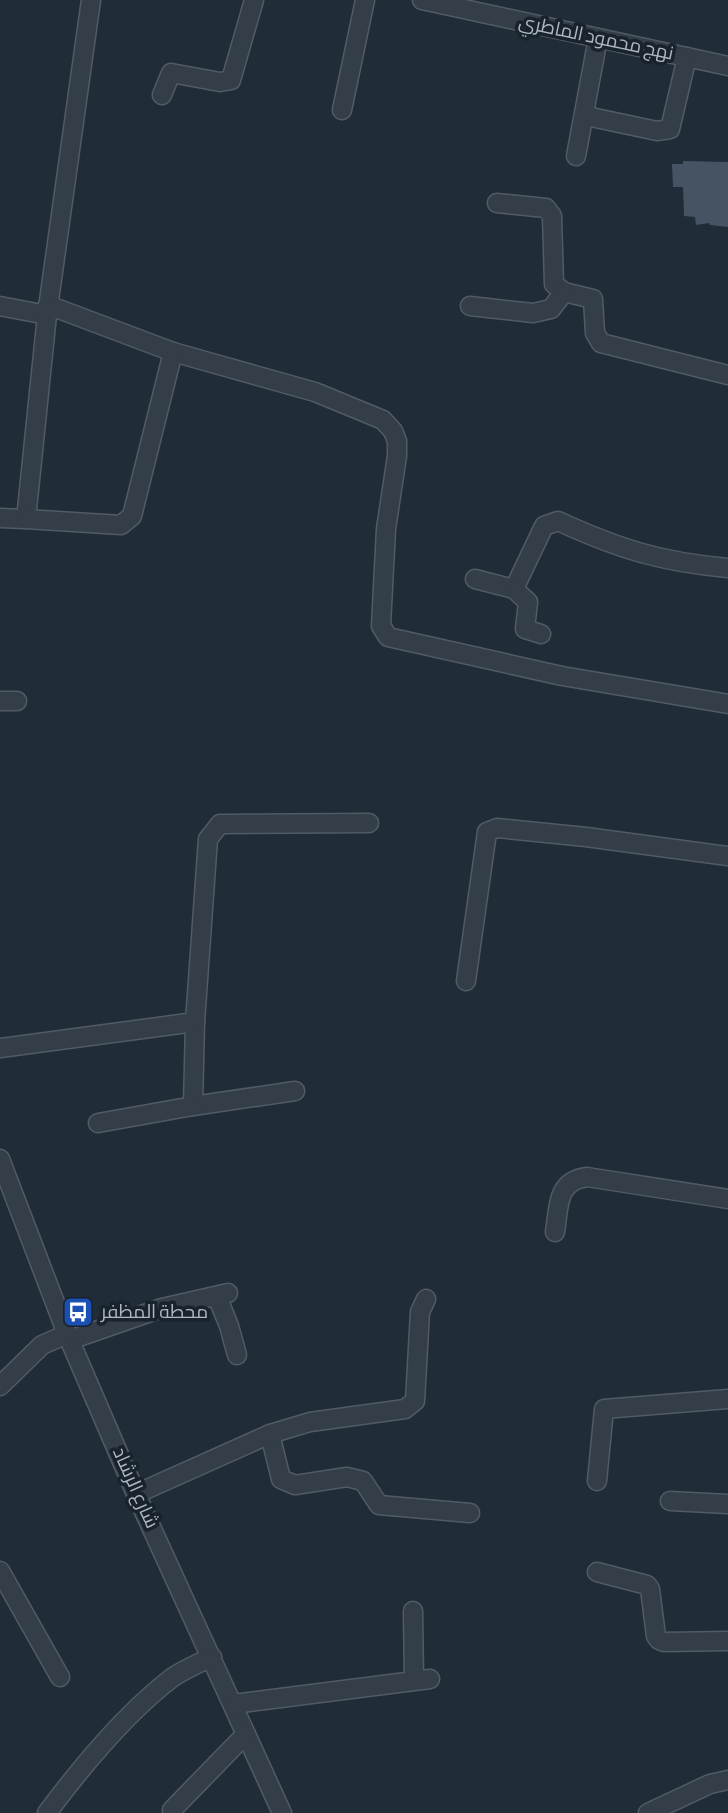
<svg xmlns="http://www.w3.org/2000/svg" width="728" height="1813" font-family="'Sofia Sans Condensed',Cairo,sans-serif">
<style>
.building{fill:#465362}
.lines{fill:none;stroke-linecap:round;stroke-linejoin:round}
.minor-casing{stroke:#515b66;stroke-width:21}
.minor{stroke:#343e48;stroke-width:18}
.labels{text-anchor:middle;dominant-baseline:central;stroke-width:7;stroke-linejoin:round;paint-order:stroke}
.street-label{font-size:19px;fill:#aeb8c5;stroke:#19232d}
.poi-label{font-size:19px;fill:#aeb8c5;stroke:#19232d;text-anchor:start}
</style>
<rect width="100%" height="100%" fill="#202c38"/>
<path class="building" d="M683,161L728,162V227L710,225L709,223L696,225L695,217L684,216L683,187H673L672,164H683Z"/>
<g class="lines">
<g class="minor-casing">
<g id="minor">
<path d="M422,0L728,66"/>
<path d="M162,95L171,73L220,82L231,80L254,0"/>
<path d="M342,110L365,0"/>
<path d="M586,112L591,117L657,131L670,129L687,57"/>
<path d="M576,156L598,38"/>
<path d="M497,203L546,208L552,216L554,284L564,292L593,299L595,333L601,343L728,375"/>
<path d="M0,306L47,315"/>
<path d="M470,306L533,313L551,309L564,292"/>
<path d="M173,352L315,392L383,420L393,431L397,441V456L386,529L381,626L388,637L562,676L728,704"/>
<path d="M0,518L26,519L47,315L91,0"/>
<path d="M26,519L121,525L132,516L173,352L48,305"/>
<path d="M475,579L514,589L544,526L558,521C619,549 661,562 728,568"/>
<path d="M514,589L528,602L525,629L541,634"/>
<path d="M0,701H17"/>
<path d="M466,981L487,832L497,828L586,837L728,856"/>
<path d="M195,1022L193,1106L295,1091"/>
<path d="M0,1048L195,1022L208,839L220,824L369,823"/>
<path d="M98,1123L193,1106"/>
<path d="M0,1159L67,1334L136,1494L282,1813"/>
<path d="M555,1232C559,1207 556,1181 587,1177L728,1199"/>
<path d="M217,1296L229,1326L237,1355"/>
<path d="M70,1340L162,1308L228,1293"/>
<path d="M0,1386L42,1345L67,1334"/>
<path d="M270,1434L281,1479L295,1485L347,1477L363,1481L379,1505L470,1513"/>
<path d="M597,1481L604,1409L728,1399"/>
<path d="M136,1494L270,1434L310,1422L405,1409L415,1401L420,1312L426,1299"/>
<path d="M670,1501L728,1504"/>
<path d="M0,1571L60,1677"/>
<path d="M597,1572L647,1585L650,1589L656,1636L659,1640L664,1642L728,1641"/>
<path d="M413,1611L414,1680"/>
<path d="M233,1704L430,1679"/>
<path d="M172,1810L246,1734"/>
<path d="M47,1813C82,1766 126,1713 173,1677C185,1669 199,1663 212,1657"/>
<path d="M648,1813L710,1784L728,1780"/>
</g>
</g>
<use href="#minor" class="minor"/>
</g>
<defs>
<g id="bus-square" transform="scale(1.575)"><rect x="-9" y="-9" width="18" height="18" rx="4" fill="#1a4fb4" stroke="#19232d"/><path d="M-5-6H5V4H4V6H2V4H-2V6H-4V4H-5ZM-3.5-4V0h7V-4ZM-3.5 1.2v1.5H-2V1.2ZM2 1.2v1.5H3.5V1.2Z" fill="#fff"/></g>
</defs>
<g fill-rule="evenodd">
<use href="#bus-square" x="78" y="1312"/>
</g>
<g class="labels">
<g class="street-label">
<text transform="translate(596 38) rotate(12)">نهج محمود الماطري</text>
<text transform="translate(135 1488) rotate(66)">شارع الرشاد</text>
</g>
<g class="poi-label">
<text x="101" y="1312">محطة المظفر</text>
</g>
</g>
</svg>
